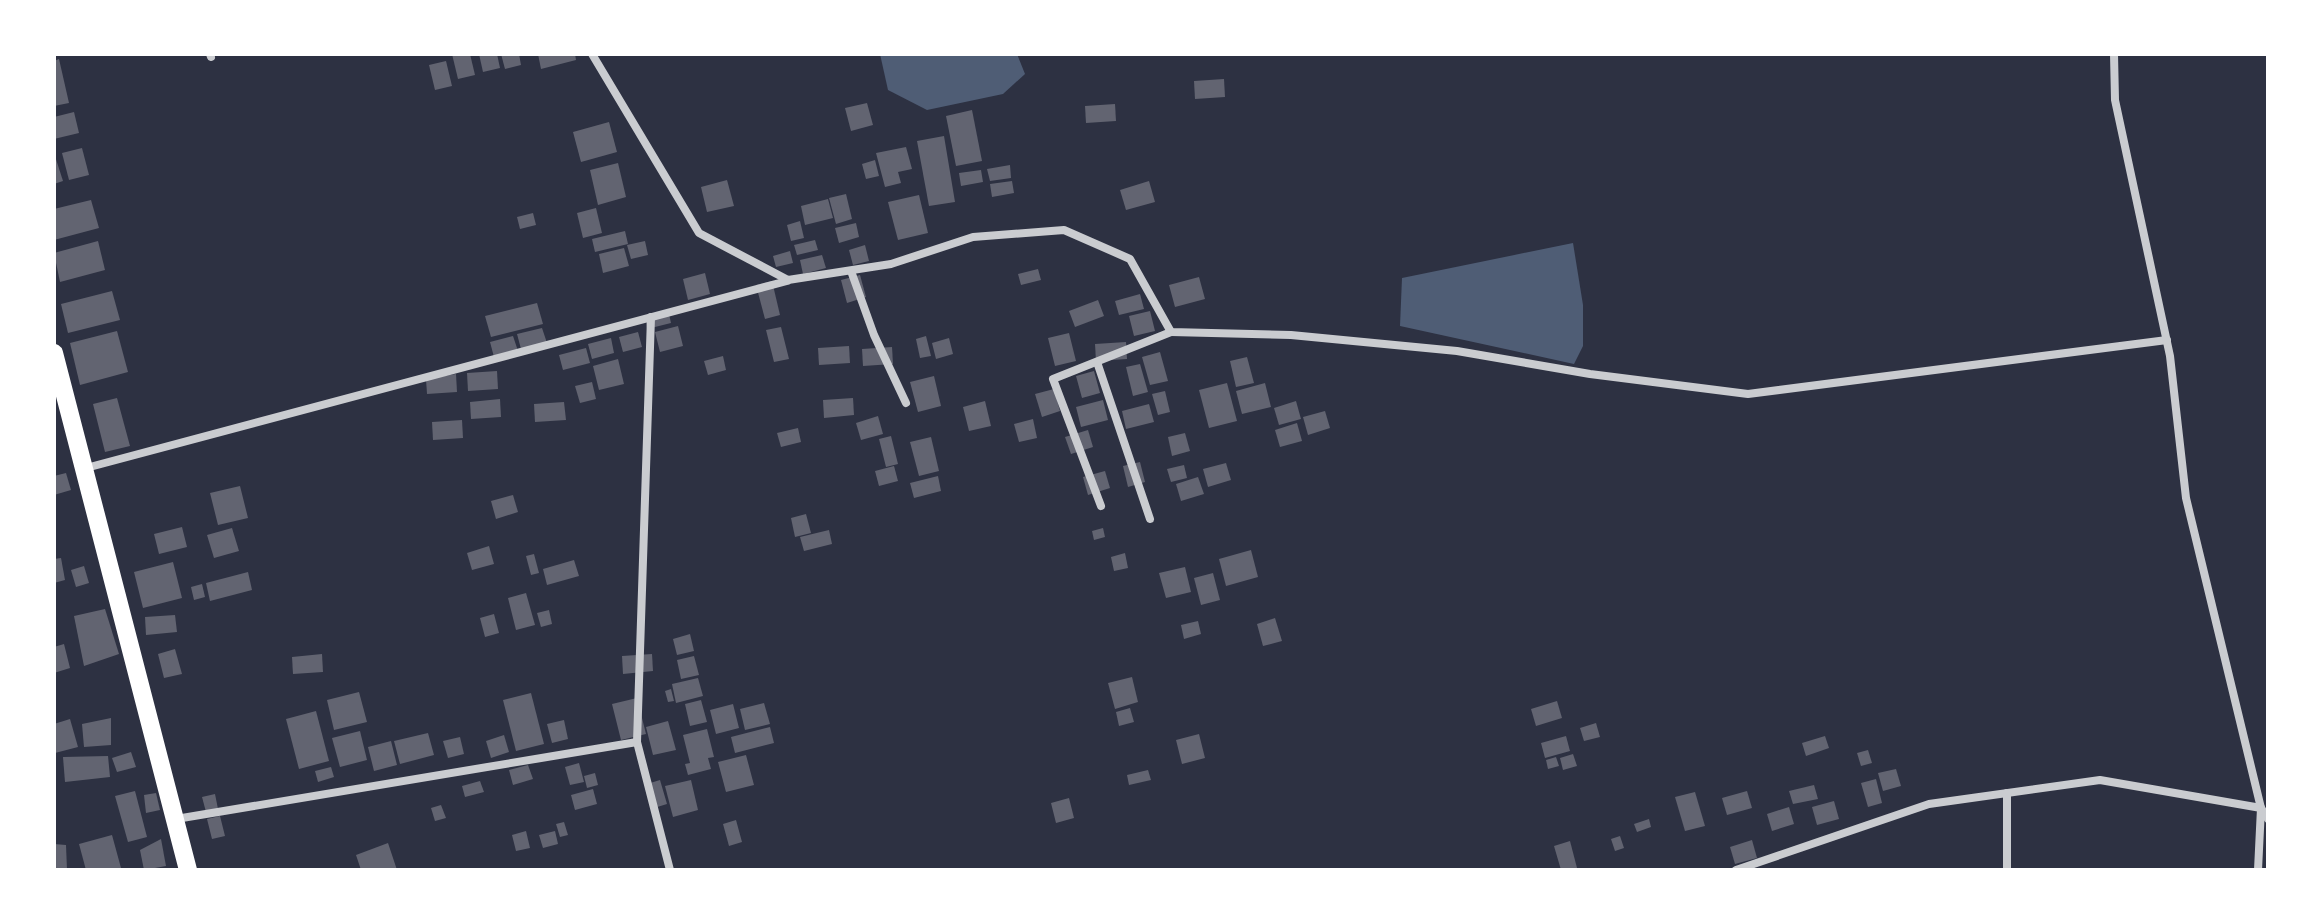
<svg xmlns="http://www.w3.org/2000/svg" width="2322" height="924" font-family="Raleway,sans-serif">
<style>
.water{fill:#4f5d75}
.building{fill:#626471}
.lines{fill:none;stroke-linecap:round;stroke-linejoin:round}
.minor{stroke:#caccd0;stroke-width:8}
.trunk{stroke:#fff;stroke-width:18}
</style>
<rect width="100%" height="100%" fill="#2d3142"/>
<g class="water">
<path d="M880,54H1017L1025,74L1003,94L927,110L888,90Z"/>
<path d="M1573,243L1583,305V346L1574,364L1400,326L1402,278Z"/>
</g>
<g class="building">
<path d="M452,54H470L475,75L458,79Z"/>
<path d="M479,54H497L500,68L483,72Z"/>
<path d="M501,54H519L521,65L505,69Z"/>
<path d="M538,54H575L576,60L541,69Z"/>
<path d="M59,59L69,103L54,106V61Z"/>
<path d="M446,61L452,86L435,90L429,65Z"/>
<path d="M1224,79L1225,97L1195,99L1194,81Z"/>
<path d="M867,103L873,125L851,131L845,108Z"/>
<path d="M1115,104L1116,121L1086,123L1085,106Z"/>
<path d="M972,110L982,161L956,166L946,116Z"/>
<path d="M74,112L79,133L54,139V117Z"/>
<path d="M609,122L617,152L581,162L573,132Z"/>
<path d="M944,136L955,202L929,206L917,141Z"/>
<path d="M906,147L912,169L898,172L901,183L885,187L876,153Z"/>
<path d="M82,148L89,175L69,180L62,153Z"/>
<path d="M54,153L63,181L54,184Z"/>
<path d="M875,160L879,176L866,179L862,164Z"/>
<path d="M618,163L626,197L598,205L590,170Z"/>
<path d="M1010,165L1011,178L990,181L987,169Z"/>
<path d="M981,170L983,182L961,186L959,173Z"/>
<path d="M727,180L734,206L707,212L701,187Z"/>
<path d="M1012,181L1014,193L992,197L990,184Z"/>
<path d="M1149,181L1155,202L1126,210L1120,190Z"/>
<path d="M846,194L852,219L836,224L829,198Z"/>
<path d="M919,195L928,233L898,240L888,202Z"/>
<path d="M828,199L833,218L805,225L801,206Z"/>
<path d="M91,200L99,228L54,240V209Z"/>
<path d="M596,208L602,233L583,238L577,213Z"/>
<path d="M533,213L536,225L520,229L517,217Z"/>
<path d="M800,221L804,238L791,241L787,225Z"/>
<path d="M856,223L859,237L839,243L835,228Z"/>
<path d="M625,231L628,244L595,252L592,239Z"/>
<path d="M815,240L818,250L797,255L794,245Z"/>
<path d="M98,241L105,270L60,282L54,253Z"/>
<path d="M645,241L648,255L631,259L627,245Z"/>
<path d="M865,245L869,261L853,265L849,250Z"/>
<path d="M624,248L629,266L603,273L599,254Z"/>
<path d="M790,251L793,263L776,267L773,256Z"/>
<path d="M822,255L826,268L803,274L800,260Z"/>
<path d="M1038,269L1041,280L1021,285L1018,274Z"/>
<path d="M705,273L710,294L688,300L683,279Z"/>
<path d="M860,275L866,297L847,303L841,280Z"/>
<path d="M1199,277L1205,299L1175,307L1169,285Z"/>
<path d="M772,281L780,315L765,319L756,285Z"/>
<path d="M112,291L120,320L68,333L61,304Z"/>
<path d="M1140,294L1144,309L1119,315L1115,301Z"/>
<path d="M1098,300L1104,316L1075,327L1069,311Z"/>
<path d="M537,303L543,324L491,337L485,316Z"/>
<path d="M1150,311L1155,331L1134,336L1129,316Z"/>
<path d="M669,314L671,323L647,329L646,321Z"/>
<path d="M678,326L683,346L660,352L655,332Z"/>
<path d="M781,327L789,359L774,362L766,330Z"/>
<path d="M542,328L547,343L521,349L517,334Z"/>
<path d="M117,331L128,372L80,385L70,343Z"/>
<path d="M638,332L642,347L623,352L619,337Z"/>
<path d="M1069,333L1076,361L1055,366L1048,338Z"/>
<path d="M513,336L518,351L494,357L490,342Z"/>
<path d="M926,336L931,356L920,358L916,339Z"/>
<path d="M611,338L614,353L592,359L588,344Z"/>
<path d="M949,338L953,354L936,359L932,343Z"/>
<path d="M1126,342L1127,359L1096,361L1095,344Z"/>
<path d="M849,346L850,363L819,365L818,348Z"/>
<path d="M892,347L893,364L863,366L862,349Z"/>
<path d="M586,348L590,363L563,370L559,355Z"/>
<path d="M1160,352L1168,381L1150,385L1142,357Z"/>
<path d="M723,356L726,370L708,375L704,361Z"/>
<path d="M1247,357L1254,383L1236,387L1230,361Z"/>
<path d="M618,359L624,384L599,390L593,366Z"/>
<path d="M1140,364L1148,392L1133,396L1126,367Z"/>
<path d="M497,371L498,389L468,391L467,373Z"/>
<path d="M1094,371L1100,393L1082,398L1076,376Z"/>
<path d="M456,374L457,392L427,394L426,379Z"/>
<path d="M934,376L941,406L918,412L910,382Z"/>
<path d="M592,382L596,399L580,403L575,386Z"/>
<path d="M1227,383L1237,421L1209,428L1199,390Z"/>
<path d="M1265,383L1271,407L1242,414L1236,391Z"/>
<path d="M1054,389L1060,411L1042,417L1035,394Z"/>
<path d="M1165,391L1170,412L1158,415L1152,394Z"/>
<path d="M117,398L130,446L105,452L93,404Z"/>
<path d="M853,398L854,415L824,418L823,400Z"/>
<path d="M500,399L501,417L471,419L470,402Z"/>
<path d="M1103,400L1108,420L1081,427L1076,407Z"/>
<path d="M985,401L991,426L969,431L963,407Z"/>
<path d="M1296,401L1301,419L1279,425L1274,408Z"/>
<path d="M564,402L566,420L535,422L534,404Z"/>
<path d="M1149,404L1154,422L1126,429L1122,411Z"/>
<path d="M1325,411L1330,428L1308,435L1303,417Z"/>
<path d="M878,416L883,434L861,440L856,423Z"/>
<path d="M1033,419L1037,438L1019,442L1014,424Z"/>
<path d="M462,420L463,438L433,440L432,422Z"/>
<path d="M1297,423L1302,441L1280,447L1275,430Z"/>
<path d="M798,428L801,442L781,447L777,433Z"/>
<path d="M1088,430L1093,447L1071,454L1065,437Z"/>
<path d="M1185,433L1190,451L1172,456L1168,437Z"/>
<path d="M891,436L898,464L886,467L879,439Z"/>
<path d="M931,437L939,471L919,476L910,442Z"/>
<path d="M1140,462L1145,482L1128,487L1123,466Z"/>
<path d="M1226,463L1231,480L1208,487L1203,469Z"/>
<path d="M1184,465L1187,478L1171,482L1167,469Z"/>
<path d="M894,466L898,481L879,486L875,471Z"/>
<path d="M1105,471L1110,488L1088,495L1083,477Z"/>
<path d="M66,473L71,490L54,495V476Z"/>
<path d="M938,476L941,491L914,498L910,483Z"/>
<path d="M1198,477L1204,494L1181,501L1176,484Z"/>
<path d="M240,486L248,518L218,525L210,493Z"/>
<path d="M513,495L518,512L496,519L491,501Z"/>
<path d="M806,514L811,533L795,537L791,518Z"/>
<path d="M182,527L187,547L159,554L154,534Z"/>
<path d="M232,528L239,551L214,558L207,535Z"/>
<path d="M1103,528L1105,537L1094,540L1092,531Z"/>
<path d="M829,530L832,544L804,551L800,537Z"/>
<path d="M489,546L494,564L472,570L467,553Z"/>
<path d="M1251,550L1258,577L1226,586L1219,559Z"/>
<path d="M1125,553L1128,568L1114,571L1111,557Z"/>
<path d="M534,554L539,573L531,575L526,556Z"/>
<path d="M61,558L65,580L54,583V559Z"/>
<path d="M574,560L579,576L547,585L543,569Z"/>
<path d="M173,562L182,598L143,608L134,572Z"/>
<path d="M84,566L89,583L76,587L71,570Z"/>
<path d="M1185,567L1191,592L1166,598L1159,573Z"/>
<path d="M248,572L252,590L210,601L206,583Z"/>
<path d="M1213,573L1220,600L1201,605L1194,578Z"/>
<path d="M202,584L205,597L194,600L191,587Z"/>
<path d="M526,593L535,625L516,630L508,598Z"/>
<path d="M105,609L119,654L84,666L74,616Z"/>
<path d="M549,610L552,624L541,627L537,613Z"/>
<path d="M494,614L499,633L485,637L480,618Z"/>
<path d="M175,615L177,632L146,635L145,617Z"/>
<path d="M1275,618L1282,641L1263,646L1257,624Z"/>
<path d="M1198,621L1201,634L1184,639L1181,625Z"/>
<path d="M690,634L694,651L677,655L673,639Z"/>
<path d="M64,644L70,668L54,673V647Z"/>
<path d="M175,649L182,674L164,678L158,654Z"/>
<path d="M322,654L323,672L293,674L292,657Z"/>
<path d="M652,654L653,671L623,674L622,656Z"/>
<path d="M694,656L699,675L681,679L677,660Z"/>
<path d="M1132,677L1138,702L1115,709L1108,683Z"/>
<path d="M698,678L703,696L676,703L672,684Z"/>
<path d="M671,689L674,701L668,702L665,691Z"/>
<path d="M359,692L367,722L334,730L327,700Z"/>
<path d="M531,693L544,744L516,751L503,700Z"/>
<path d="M637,698L646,734L621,740L612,704Z"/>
<path d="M701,700L707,722L690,726L685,704Z"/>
<path d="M1557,701L1562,718L1536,726L1531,709Z"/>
<path d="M764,703L770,724L745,730L740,709Z"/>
<path d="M733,704L739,728L716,734L710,710Z"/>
<path d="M1130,708L1134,722L1119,726L1116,712Z"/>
<path d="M316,711L329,761L299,769L286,719Z"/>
<path d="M111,718V745L84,747L82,724Z"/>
<path d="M70,719L78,747L55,753L54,724Z"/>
<path d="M564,720L568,739L552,743L547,724Z"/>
<path d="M668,721L676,750L653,755L646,727Z"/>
<path d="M1596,723L1600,737L1584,741L1580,728Z"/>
<path d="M770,727L774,743L735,753L731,737Z"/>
<path d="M707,729L714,757L708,758L711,769L688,775L685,764L690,763L683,735Z"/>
<path d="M360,731L367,760L340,767L332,738Z"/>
<path d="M428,733L434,755L400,764L394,741Z"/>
<path d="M1199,734L1205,758L1182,764L1176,740Z"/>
<path d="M504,735L509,752L491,758L486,741Z"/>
<path d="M1566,736L1570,751L1545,758L1541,743Z"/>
<path d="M1825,736L1829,748L1806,756L1802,743Z"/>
<path d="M460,737L464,754L448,758L443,741Z"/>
<path d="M391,741L397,765L374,771L368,747Z"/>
<path d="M1868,750L1872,763L1861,766L1857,753Z"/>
<path d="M131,752L136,767L117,772L112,758Z"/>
<path d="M1573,754L1577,766L1563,770L1560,758Z"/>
<path d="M746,755L754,785L726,792L718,762Z"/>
<path d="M108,756L110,777L65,782L63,757Z"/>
<path d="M1556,757L1559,766L1548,769L1546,760Z"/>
<path d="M579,763L584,782L570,785L565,767Z"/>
<path d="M528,765L533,779L513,785L509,770Z"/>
<path d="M331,767L334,777L318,782L315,771Z"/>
<path d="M1896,769L1901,786L1883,791L1878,773Z"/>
<path d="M1148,770L1151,780L1129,785L1127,775Z"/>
<path d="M595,773L598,785L587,788L584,776Z"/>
<path d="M1876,779L1882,803L1868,807L1861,783Z"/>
<path d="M660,780L667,804L654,808L647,784Z"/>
<path d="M691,780L698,810L673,817L665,786Z"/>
<path d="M480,781L484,792L465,797L462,786Z"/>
<path d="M1814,785L1818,799L1793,804L1789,791Z"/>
<path d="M593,789L597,804L575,810L571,795Z"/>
<path d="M135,791L147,837L128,842L115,796Z"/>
<path d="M1747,791L1752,808L1727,815L1722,798Z"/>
<path d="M1695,792L1705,826L1685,831L1675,797Z"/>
<path d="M156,793L160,810L146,813L144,795Z"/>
<path d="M215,794L218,809L206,812L202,797Z"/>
<path d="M1069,798L1074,818L1056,823L1051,803Z"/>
<path d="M1834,801L1839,819L1817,825L1812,807Z"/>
<path d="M441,805L446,818L435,821L431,808Z"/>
<path d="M1789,807L1794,824L1772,831L1767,814Z"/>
<path d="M220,816L225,836L212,839L207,819Z"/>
<path d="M1649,819L1651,827L1637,832L1634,824Z"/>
<path d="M736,820L742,842L729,846L723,824Z"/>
<path d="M564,822L568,835L560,837L556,824Z"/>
<path d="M526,831L530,848L516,851L512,835Z"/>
<path d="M555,831L558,844L543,848L539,835Z"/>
<path d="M112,835L121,868L86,870L79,844Z"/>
<path d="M1620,836L1624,848L1615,851L1611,839Z"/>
<path d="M161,839L166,866L144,870L140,850Z"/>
<path d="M1752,840L1757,858L1735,864L1730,847Z"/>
<path d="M1570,841L1577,868L1561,870L1554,846Z"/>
<path d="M388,843L397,870H361L356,855Z"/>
<path d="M54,844L66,845L67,870H54Z"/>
</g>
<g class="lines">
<g class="minor">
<path d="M210,54L211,57"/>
<path d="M592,54L699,233L788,280L891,264L973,237L1064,230L1130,259L1171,332L1291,335L1457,351L1590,374L1748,394L2167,340"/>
<path d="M2114,54L2115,100L2170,356L2186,498L2261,808L2268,819"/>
<path d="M851,271L874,335L906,403"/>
<path d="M651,317L637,742L670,870"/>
<path d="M1097,362L1150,519"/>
<path d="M86,468L787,281"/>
<path d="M1101,506L1053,379L1171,332"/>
<path d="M176,819L637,742"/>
<path d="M1736,870L1929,804L2100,780L2261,808L2258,870"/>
<path d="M2007,870V793"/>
</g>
<path class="trunk" d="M54,353L188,870"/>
</g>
<rect width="2322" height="924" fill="none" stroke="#ffffff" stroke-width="112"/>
</svg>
